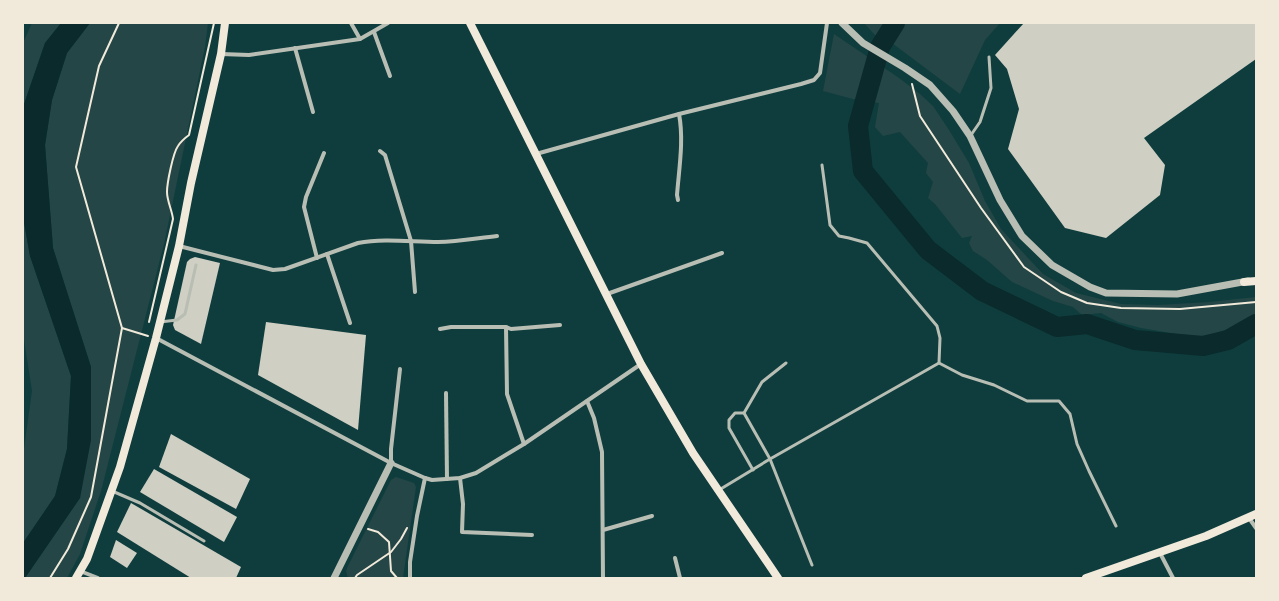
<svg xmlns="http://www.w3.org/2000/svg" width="1279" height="601" font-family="'Archivo Narrow',sans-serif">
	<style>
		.green { fill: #244646 }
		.water { fill: #0a2a2b }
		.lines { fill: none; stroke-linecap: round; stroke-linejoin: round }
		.river { stroke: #0a2a2b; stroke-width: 20 }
		.building { fill: #cfcfc3 }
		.path { stroke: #f1e9da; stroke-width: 2 }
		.service { stroke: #b8beb3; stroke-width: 3 }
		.minor { stroke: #b8beb3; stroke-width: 4 }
		.tertiary { stroke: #b8beb3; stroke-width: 7 }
		.secondary { stroke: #f1e9da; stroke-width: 8 }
	</style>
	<rect width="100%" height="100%" fill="#0f3d3e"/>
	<!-- green -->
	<g class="green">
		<path d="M32 23H61L45 43 23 107V43Z"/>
		<path d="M90 23H208L205 47 164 244 101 491 80 554 67 578H25L80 498 91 367 53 248 45 145 52 100 67 53Z"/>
		<path d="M864 23H1000L985 40 960 94 892 43 875 35Z"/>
		<path d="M834 34 899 78 920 94 933 106 949 130 969 163 985 201 1001 229 1043 274 1076 293 1121 304 1158 305 1209 302 1256 297V317L1237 326 1204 337 1183 335 1141 328 1118 322 1101 313 1082 315 1073 307 1053 301 1012 282 987 260 973 251 969 243 972 236 962 238 935 204 928 198 933 182 926 173 928 163 900 132 883 136 875 127 879 103 853 99 823 91Z"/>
		<path d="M23 217 30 256 71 376 67 449 55 496 23 543V456L32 391 23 333Z"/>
		<path d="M396 477 414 483 416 487 403 578H348L346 571 348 566 391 480Z"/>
	</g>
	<!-- water -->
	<path class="water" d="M61 23H90L67 53 52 100 45 145 53 248 91 367V440L80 498 25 578H23V543L55 496 67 449 71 376 30 256 23 217V107L45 43Z"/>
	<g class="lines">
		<!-- river -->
		<path class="river" d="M895 23 880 47 858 126 863 171 928 250 982 291 1057 327 1087 324 1135 340 1203 346 1228 340 1256 324"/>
	</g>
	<!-- building -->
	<g class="building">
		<path d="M1024 23H1256V59L1144 138 1165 165 1160 195 1106 238 1065 228 1008 149 1019 109 1007 69 995 55Z"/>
		<path d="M195 257 220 263 201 344 175 330 173 325 187 262 190 259Z"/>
		<path d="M266 322 366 335 358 430 258 375Z"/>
		<path d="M171 434 250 479 236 509 159 467Z"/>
		<path d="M154 469 237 517 224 542 140 492Z"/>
		<path d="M131 503 241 567 236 578H191L117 532Z"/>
		<path d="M116 540 137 553 127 568 110 557Z"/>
	</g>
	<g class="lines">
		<!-- path -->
		<g class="path">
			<path d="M912 84 920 116 981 208 1024 267 1061 292 1087 303 1121 308 1180 309 1256 302"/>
			<path d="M149 322 173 219C172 210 167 201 167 192 167 183 173 153 178 146 181 141 185 138 189 135L214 23"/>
			<path d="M122 328 148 336"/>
			<path d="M368 529 378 532 389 542 391 571 397 578"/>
			<path d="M50 578 68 549 91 497 122 328 76 167 99 66 119 23"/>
			<path d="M355 578 357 575 391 552 401 539 407 528"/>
		</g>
		<!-- service -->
		<g class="service">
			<path d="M971 135 980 122 991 88 989 57"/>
			<path d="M822 165 830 225 839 236 849 238 867 243 937 326 940 338 939 363"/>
			<path d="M160 322 177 320 185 314 196 265"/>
			<path d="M744 413 762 382 786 363"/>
			<path d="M753 470 729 428V420L735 413H744L770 459 939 363 962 375 994 385 1027 401H1059L1070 414 1077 444 1089 471 1116 526"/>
			<path d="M719 490 770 459 812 565"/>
			<path d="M112 491 140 503 204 541"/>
		</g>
		<!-- minor -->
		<g class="minor">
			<path d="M351 23 360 39"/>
			<path d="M374 32 390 76"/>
			<path d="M295 48 313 112"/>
			<path d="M221 54 249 55 360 39 388 23"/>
			<path d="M380 151 385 155 411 241 415 292"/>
			<path d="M536 154 679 114 801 84 814 80 820 73 827 23"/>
			<path d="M678 200 677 195C679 169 684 140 679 114"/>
			<path d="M179 246 273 270 285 269 358 243C384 238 412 242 438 242 458 242 478 238 497 236"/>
			<path d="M327 254 350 323"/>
			<path d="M317 258 304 207 306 197 324 153"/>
			<path d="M607 294 722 253"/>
			<path d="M506 327 511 329 560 325"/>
			<path d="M440 329 451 327H506L507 394 524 444"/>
			<path d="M156 338 391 463 425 478 432 480 460 478 476 473 524 444 641 364"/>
			<path d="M446 393 447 479"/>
			<path d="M587 401 594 418 602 452 603 578"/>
			<path d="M391 463V449L400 369"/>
			<path d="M460 478 463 504 462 532 532 535"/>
			<path d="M1249 518 1256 528"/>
			<path d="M603 530 652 516"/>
			<path d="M1160 553 1173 578"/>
			<path d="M675 558 680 578"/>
			<path d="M80 571 98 578"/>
			<path d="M410 578V562L417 516 425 478"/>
		</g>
		<!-- tertiary -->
		<g class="tertiary">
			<path d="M842 23 863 43 905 68 930 85 953 111 970 136 1000 200 1022 236 1052 265 1090 287 1106 293 1177 294 1248 281"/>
			<path d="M334 578 391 463"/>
		</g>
		<!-- secondary -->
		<g class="secondary">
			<path d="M470 23 641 364 693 453 778 578"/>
			<path d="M1244 282 1256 281"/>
			<path d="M76 578 87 559 120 467 156 338 179 246 191 183 221 54 225 23"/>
			<path d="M1086 578 1206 536 1256 514"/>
		</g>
	</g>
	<!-- border -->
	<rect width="1279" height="601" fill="none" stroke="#f1e9da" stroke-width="48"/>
</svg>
